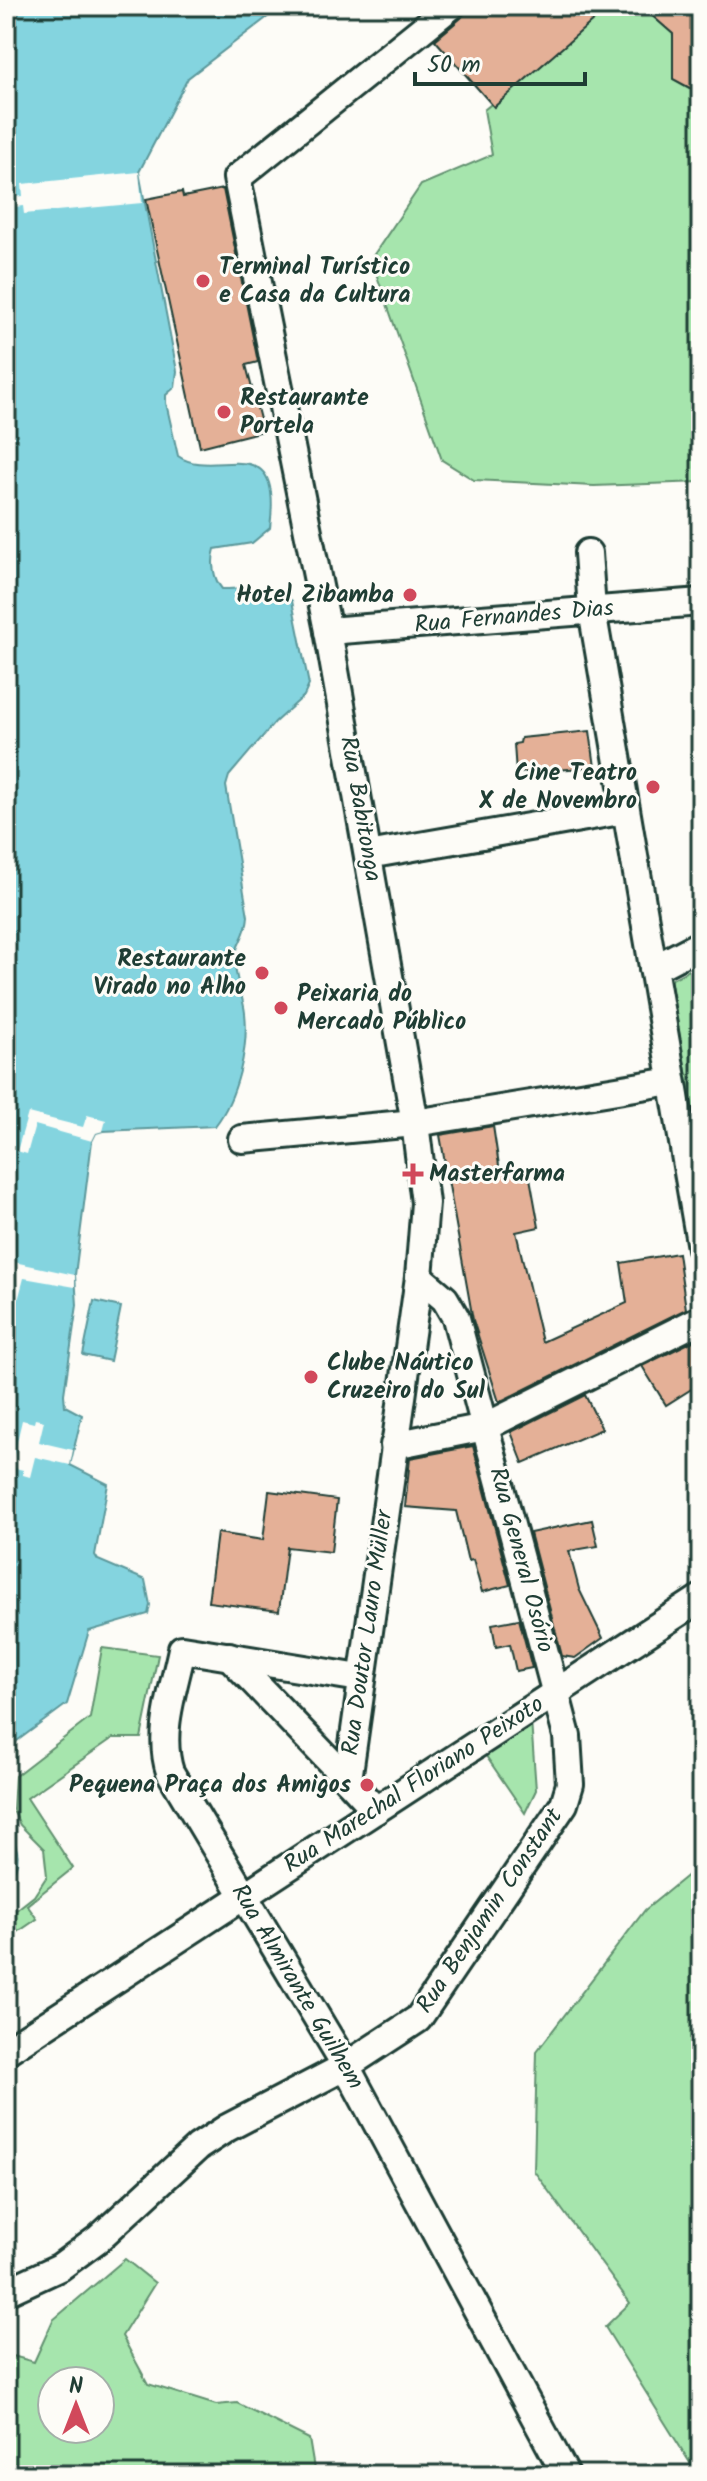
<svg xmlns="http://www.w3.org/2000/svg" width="707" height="2481" font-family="Kalam,sans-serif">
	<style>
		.green { fill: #a6e5ad; stroke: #629170; stroke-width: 2; fill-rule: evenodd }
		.water { fill: #84d4df; stroke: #5c989b; stroke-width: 2 }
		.pier { fill: #fdfcf7 }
		.building { fill: #e4b097; stroke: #1f3d34; stroke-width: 2 }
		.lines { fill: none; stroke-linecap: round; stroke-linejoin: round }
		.minor-casing { stroke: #1f3d34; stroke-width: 32 }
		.minor { stroke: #fdfcf7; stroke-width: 26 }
		.poi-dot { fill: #d1495b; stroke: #fdfcf7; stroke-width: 3 }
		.labels { text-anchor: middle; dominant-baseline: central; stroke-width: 6; stroke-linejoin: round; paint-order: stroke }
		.poi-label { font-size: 24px; font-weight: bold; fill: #1f3d34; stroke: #fdfcf7; text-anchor: start }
		.street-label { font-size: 24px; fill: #1f3d34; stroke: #fdfcf7 }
	</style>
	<rect width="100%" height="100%" fill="#fdfcf7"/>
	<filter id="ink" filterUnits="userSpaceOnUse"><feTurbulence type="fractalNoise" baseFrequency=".0125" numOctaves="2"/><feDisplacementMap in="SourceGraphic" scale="16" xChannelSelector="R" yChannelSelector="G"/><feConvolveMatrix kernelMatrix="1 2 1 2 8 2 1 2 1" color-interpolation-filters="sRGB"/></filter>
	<g filter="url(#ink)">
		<!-- green -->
		<g class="green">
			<path d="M610 6H641L673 34V79L701 95V482L594 486 474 480 442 460 371 259 421 185 492 155 484 110Z"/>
			<path d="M701 964V1158L670 980Z"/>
			<path d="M102 1648 158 1655 141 1738H113L27 1798 73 1868 27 1905 37 1919 6 1940V1918L34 1896 47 1876 44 1849 20 1825 13 1810 15 1776 90 1718Z"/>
			<path d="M531 1721 536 1790 525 1813 484 1753Z"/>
			<path d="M701 1864V2470L692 2466 605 2327 630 2303 534 2171 537 2051 645 1910Z"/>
			<path d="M125 2259 155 2283 122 2336 148 2384 216 2405 237 2403 309 2439 315 2475H6V2354L34 2362 53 2320ZM100 2381V2429H52V2381Z"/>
		</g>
		<!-- water -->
		<g class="water">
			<path d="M6 6H282L188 78 139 172 177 371 175 387 166 395V403L178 456C214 482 284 425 270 528L252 543 215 549C211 562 213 578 222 589 245 589 276 582 292 601L309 685 304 696 275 722 229 776 226 786 248 916C247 935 236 944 235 957 233 974 243 995 245 1013 249 1048 237 1098 215 1126L103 1131 96 1133 92 1141 75 1275 77 1305 64 1394 65 1406 82 1415 70 1465 108 1484 95 1555 98 1560 145 1580 150 1605 148 1614 89 1631 67 1704 6 1749Z"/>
			<path d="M94 1301 121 1307 110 1361 83 1355Z"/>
			<path d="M6 1821C15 1843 27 1862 6 1881Z"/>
		</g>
		<!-- pier -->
		<g class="pier">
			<path d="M139 172 142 203 24 214 23 206 6 208V198L23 196 22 184Z"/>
			<path d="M28 1113 83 1127 87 1115 106 1120 103 1131 96 1133 92 1141 35 1125 27 1154 17 1151Z"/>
			<path d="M14 1262 75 1275V1287L24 1278 16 1308 7 1291Z"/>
			<path d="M35 1419 44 1421 39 1442 73 1450 70 1465 35 1457 30 1477 23 1475V1470L11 1467 22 1420 34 1423Z"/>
		</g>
		<!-- building -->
		<g class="building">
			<path d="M470 6H610L494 107 435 40 461 18Z"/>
			<path d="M641 6H701V94L673 79V34Z"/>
			<path d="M223 189 258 362 246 365 263 431 200 447 146 199 182 192 183 197Z"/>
			<path d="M590 731 595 767 516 773 514 744 520 743 521 738Z"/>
			<path d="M493 1126 500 1172 528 1167 539 1227 516 1232 542 1342 627 1303 621 1263 678 1253 686 1309 499 1402 473 1320 440 1135Z"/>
			<path d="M701 1337V1383L666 1405 642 1366Z"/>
			<path d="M585 1395 602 1429 523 1463 511 1432Z"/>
			<path d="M473 1446 510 1585 482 1592 473 1560 468 1561 456 1511 405 1507 410 1458Z"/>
			<path d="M269 1491 337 1500 331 1552 287 1547 279 1611 208 1602 217 1533 263 1540Z"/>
			<path d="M592 1520 598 1546 569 1551 579 1589 603 1638 575 1658 562 1656 530 1533Z"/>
			<path d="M519 1619 532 1668 516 1671 510 1644 496 1647 492 1624Z"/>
		</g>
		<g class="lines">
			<defs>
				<g id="minor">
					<path d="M588 553 592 610 701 1248"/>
					<path d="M328 631 701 602"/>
					<path d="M368 855 626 810"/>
					<path d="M653 969 701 944"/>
					<path d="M242 1139 415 1123 672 1081"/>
					<path d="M394 1445 485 1427 701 1319"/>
					<path d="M229 1656 348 1780"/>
					<path d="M360 1678 182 1649C174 1689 157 1732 170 1772L346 2066 566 2475"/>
					<path d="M376 1810 348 1780 419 1277 425 1203 415 1123 328 631 237 178 451 6"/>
					<path d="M6 2051 701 1598"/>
					<path d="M6 2292 60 2267 98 2239 198 2147 227 2128 346 2066 418 2019 564 1804 570 1784 567 1736 456 1318 445 1299 419 1277"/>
				</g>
			</defs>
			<!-- minor casing -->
			<use href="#minor" class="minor-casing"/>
			<!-- minor -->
			<use href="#minor" class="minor"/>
		</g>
	</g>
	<!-- markers -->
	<g class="poi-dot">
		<circle cx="203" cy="281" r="8"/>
		<circle cx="224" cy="412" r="8"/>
		<circle cx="410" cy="595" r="8"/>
		<circle cx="653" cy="787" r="8"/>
		<circle cx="262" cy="973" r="8"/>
		<circle cx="281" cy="1008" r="8"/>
		<path d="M409 1162h8v8h8v8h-8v8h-8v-8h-8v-8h8z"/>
		<circle cx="311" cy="1377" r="8"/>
		<circle cx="367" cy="1785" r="8"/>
	</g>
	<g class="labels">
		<!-- poi labels -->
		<g class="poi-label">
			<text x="219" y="267">Terminal Turístico<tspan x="219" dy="28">e Casa da Cultura</tspan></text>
			<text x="240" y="398">Restaurante<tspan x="240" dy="28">Portela</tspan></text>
			<text x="394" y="595" text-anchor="end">Hotel Zibamba</text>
			<text x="637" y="773" text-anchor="end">Cine Teatro<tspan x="637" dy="28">X de Novembro</tspan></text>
			<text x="246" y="959" text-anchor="end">Restaurante<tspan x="246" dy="28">Virado no Alho</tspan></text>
			<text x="297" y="994">Peixaria do<tspan x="297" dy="28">Mercado Público</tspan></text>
			<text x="429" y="1174">Masterfarma</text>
			<text x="327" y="1363">Clube Náutico<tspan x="327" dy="28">Cruzeiro do Sul</tspan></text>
			<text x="351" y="1785" text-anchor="end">Pequena Praça dos Amigos</text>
		</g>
		<!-- street labels -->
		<g class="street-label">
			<text transform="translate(514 617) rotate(-5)">Rua Fernandes Dias</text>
			<text transform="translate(360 809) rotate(80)">Rua Babitonga</text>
			<text transform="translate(521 1560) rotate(75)">Rua General Osório</text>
			<text transform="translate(368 1633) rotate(-82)">Rua Doutor Lauro Müller</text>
			<text transform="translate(414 1785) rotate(-33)">Rua Marechal Floriano Peixoto</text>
			<text transform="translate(490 1911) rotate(-56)">Rua Benjamin Constant</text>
			<text transform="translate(297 1987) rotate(59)">Rua Almirante Guilhem</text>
		</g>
	</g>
	<!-- margin -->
	<rect width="707" height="2481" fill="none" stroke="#fdfcf7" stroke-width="32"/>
	<rect x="16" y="16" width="675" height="2449" fill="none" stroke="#1f3d34" stroke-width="3" filter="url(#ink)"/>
	<!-- north arrow -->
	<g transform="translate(76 2405)"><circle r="38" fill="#fdfcf7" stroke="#a4b0a9" stroke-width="2"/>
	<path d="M0-6L14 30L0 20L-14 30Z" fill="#d1495b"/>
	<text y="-12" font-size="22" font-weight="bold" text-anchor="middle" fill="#1f3d34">N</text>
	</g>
	<!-- scale -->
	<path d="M415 72v12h170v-12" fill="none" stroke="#1f3d34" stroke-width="4"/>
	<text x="427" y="72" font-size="24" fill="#1f3d34" stroke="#fdfcf7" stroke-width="6" paint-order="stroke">50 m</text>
</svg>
